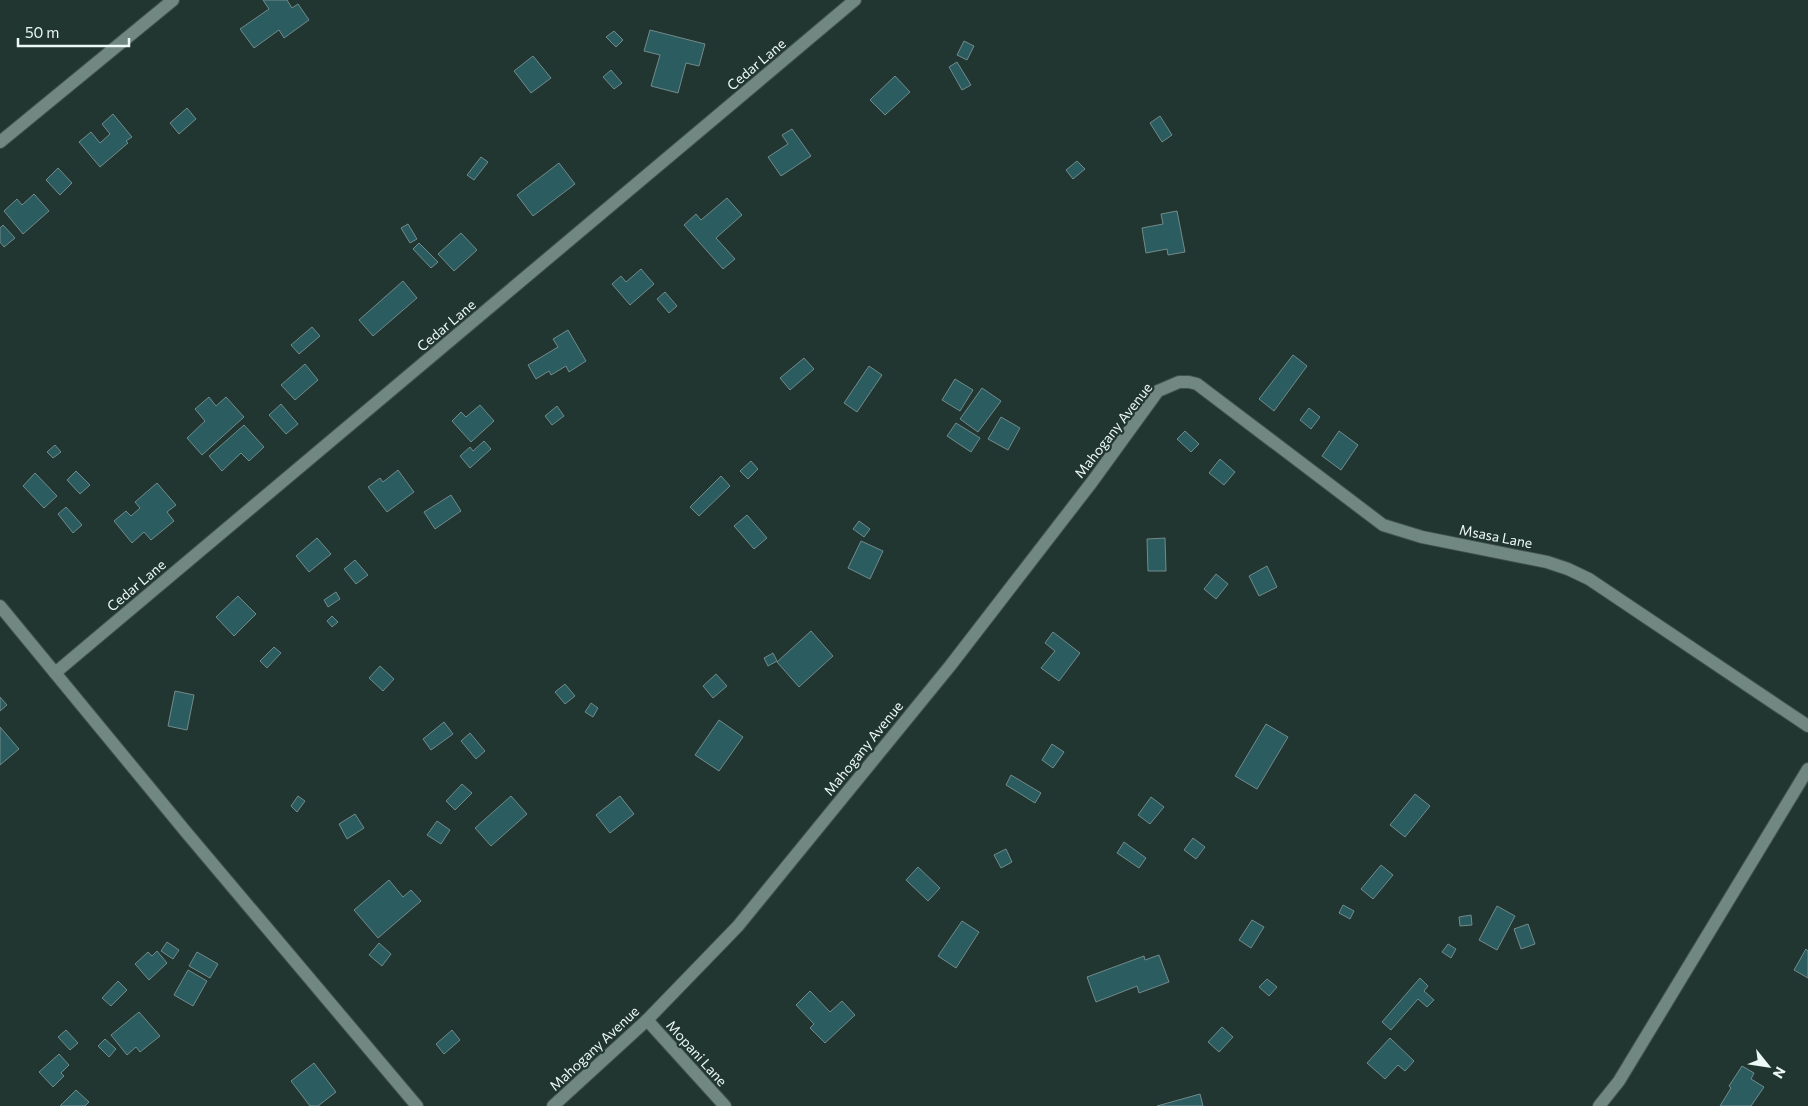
<svg xmlns="http://www.w3.org/2000/svg" width="1808" height="1106" font-family="Commissioner,sans-serif">
	<style>
		.building { fill: #2b5c5f; stroke: #728a8b }
		.lines { fill: none; stroke-linecap: round; stroke-linejoin: round }
		.minor-casing { stroke: #40524e; stroke-width: 14 }
		.minor { stroke: #718781; stroke-width: 12 }
		.labels { text-anchor: middle; dominant-baseline: central; stroke-width: 4.5; stroke-linejoin: round; paint-order: stroke }
		.street-label { font-size: 14px; fill: #ecf8f5; stroke: #223631 }
	</style>
	<rect width="100%" height="100%" fill="#223631"/>
	<!-- building -->
	<g class="building">
		<path d="M263 0H287L292 8 298 4 309 20 284 38 279 30 254 48 240 29 269 9Z"/>
		<path d="M650 30 705 44 699 66 686 63 678 93 651 86 660 55 644 51Z"/>
		<path d="M614 31 623 40 616 47 606 37Z"/>
		<path d="M964 41 974 46 967 60 957 55Z"/>
		<path d="M533 56 551 78 531 93 514 71Z"/>
		<path d="M957 62 971 85 962 90 949 67Z"/>
		<path d="M611 70 622 83 614 89 603 77Z"/>
		<path d="M895 76 910 92 885 115 870 100Z"/>
		<path d="M187 108 196 119 179 134 170 123Z"/>
		<path d="M113 114 132 137 126 141 128 143 100 167 79 142 91 132 100 143 110 134 102 124Z"/>
		<path d="M1160 116 1172 135 1162 142 1150 123Z"/>
		<path d="M792 129 811 156 781 176 768 157 788 144 782 135Z"/>
		<path d="M481 157 488 162 474 180 467 175Z"/>
		<path d="M1077 161 1085 169 1073 179 1066 170Z"/>
		<path d="M559 163 575 184 533 216 517 195Z"/>
		<path d="M58 168 72 183 60 195 46 180Z"/>
		<path d="M34 194 49 211 23 234 4 211 17 199 22 205Z"/>
		<path d="M727 198 742 215 716 238 735 259 723 269 684 225 696 214 701 220Z"/>
		<path d="M1177 211 1185 252 1168 255 1167 249 1146 253 1142 228 1163 224 1161 214Z"/>
		<path d="M408 224 417 239 410 243 401 228Z"/>
		<path d="M3 225 15 238 4 247 0 242V228Z"/>
		<path d="M461 233 477 250 454 271 438 254Z"/>
		<path d="M419 243 438 262 431 268 413 249Z"/>
		<path d="M641 269 654 284 630 305 612 284 621 276 626 282Z"/>
		<path d="M403 281 417 298 373 336 359 320Z"/>
		<path d="M665 292 677 306 669 313 657 299Z"/>
		<path d="M312 327 320 336 299 354 291 345Z"/>
		<path d="M568 330 586 361 569 372 566 366 551 375 549 371 536 379 528 365 558 347 553 339Z"/>
		<path d="M1293 355 1307 366 1274 411 1259 399Z"/>
		<path d="M804 358 814 369 790 390 780 378Z"/>
		<path d="M305 364 318 380 295 400 281 385Z"/>
		<path d="M869 366 882 375 857 412 844 403Z"/>
		<path d="M955 379 973 390 960 411 942 400Z"/>
		<path d="M982 388 1001 401 978 432 960 419Z"/>
		<path d="M209 397 216 406 226 397 244 417 202 455 187 438 205 421 195 409Z"/>
		<path d="M281 404 298 424 286 434 269 415Z"/>
		<path d="M480 405 494 421 471 442 452 421 461 412 466 417Z"/>
		<path d="M557 406 564 416 552 425 545 416Z"/>
		<path d="M1309 408 1320 417 1311 429 1300 420Z"/>
		<path d="M1001 417 1020 428 1008 450 988 439Z"/>
		<path d="M956 423 980 438 971 452 947 436Z"/>
		<path d="M244 425 264 447 249 461 241 453 222 471 209 456Z"/>
		<path d="M1185 431 1199 444 1191 452 1177 439Z"/>
		<path d="M1339 431 1358 445 1341 470 1322 456Z"/>
		<path d="M484 441 491 449 470 468 460 456 470 447 473 451Z"/>
		<path d="M55 445 61 452 53 458 47 452Z"/>
		<path d="M1220 459 1235 472 1224 485 1209 473Z"/>
		<path d="M751 461 758 469 748 479 740 471Z"/>
		<path d="M398 470 414 492 387 512 368 487 380 478 383 482Z"/>
		<path d="M76 471 90 485 80 494 67 480Z"/>
		<path d="M35 473 57 496 44 508 23 486Z"/>
		<path d="M721 476 730 486 699 516 690 507Z"/>
		<path d="M157 483 176 505 167 512 174 521 151 540 144 532 132 543 114 521 126 511 131 516 140 508 135 502Z"/>
		<path d="M451 495 461 511 435 529 424 512Z"/>
		<path d="M66 507 82 525 73 533 58 514Z"/>
		<path d="M747 515 767 538 754 549 734 526Z"/>
		<path d="M859 521 870 529 864 537 853 529Z"/>
		<path d="M317 538 331 554 309 572 296 556Z"/>
		<path d="M1165 538 1166 571H1148L1147 539Z"/>
		<path d="M861 541 883 551 870 579 848 568Z"/>
		<path d="M355 560 368 575 356 584 344 569Z"/>
		<path d="M1267 566 1277 587 1259 596 1249 576Z"/>
		<path d="M1216 574 1228 584 1216 599 1204 589Z"/>
		<path d="M336 592 340 599 328 607 324 600Z"/>
		<path d="M238 596 256 614 234 636 216 617Z"/>
		<path d="M332 616 338 622 332 627 327 621Z"/>
		<path d="M811 631 833 656 799 687 777 662Z"/>
		<path d="M1053 632 1080 653 1059 681 1041 668 1055 651 1045 643Z"/>
		<path d="M274 647 281 653 267 668 260 661Z"/>
		<path d="M773 653 777 661 768 666 764 658Z"/>
		<path d="M380 666 394 679 383 691 369 678Z"/>
		<path d="M716 674 727 686 713 698 703 686Z"/>
		<path d="M565 684 575 696 565 704 555 692Z"/>
		<path d="M175 691 194 695 187 730 168 726Z"/>
		<path d="M0 697 7 705 0 711Z"/>
		<path d="M591 703 598 708 593 717 585 712Z"/>
		<path d="M719 720 743 737 719 771 695 755Z"/>
		<path d="M444 722 453 734 431 750 423 739Z"/>
		<path d="M1266 724 1288 737 1257 789 1235 776Z"/>
		<path d="M0 727 19 749 0 765Z"/>
		<path d="M470 733 485 751 476 759 461 741Z"/>
		<path d="M1052 744 1064 752 1053 768 1042 760Z"/>
		<path d="M1011 775 1041 793 1035 803 1006 785Z"/>
		<path d="M462 784 472 793 455 810 446 801Z"/>
		<path d="M1415 794 1430 806 1405 837 1390 825Z"/>
		<path d="M298 796 305 801 297 812 291 806Z"/>
		<path d="M511 796 527 814 491 846 475 828Z"/>
		<path d="M620 796 634 814 610 833 596 815Z"/>
		<path d="M1151 797 1164 807 1150 824 1138 815Z"/>
		<path d="M355 814 364 828 347 839 339 824Z"/>
		<path d="M437 821 450 830 441 844 427 835Z"/>
		<path d="M1193 838 1205 847 1196 859 1184 850Z"/>
		<path d="M1124 842 1146 858 1139 868 1117 853Z"/>
		<path d="M1006 849 1012 862 1001 868 994 855Z"/>
		<path d="M1381 865 1393 875 1373 899 1361 889Z"/>
		<path d="M918 867 940 888 928 901 906 880Z"/>
		<path d="M389 880 403 897 411 890 421 901 378 938 354 910Z"/>
		<path d="M1343 905 1354 911 1350 919 1339 913Z"/>
		<path d="M1497 906 1515 916 1497 950 1479 940Z"/>
		<path d="M1471 915 1472 925 1460 926 1459 917Z"/>
		<path d="M1252 920 1264 927 1251 948 1239 940Z"/>
		<path d="M962 921 979 932 956 968 938 956Z"/>
		<path d="M1528 924 1535 944 1521 949 1514 929Z"/>
		<path d="M167 942 179 950 173 959 161 951Z"/>
		<path d="M379 943 391 954 382 966 369 955Z"/>
		<path d="M1448 944 1456 949 1451 958 1442 952Z"/>
		<path d="M1806 949 1808 951V978L1794 970Z"/>
		<path d="M157 951 167 963 149 980 135 964 148 952 152 956Z"/>
		<path d="M197 952 218 964 210 978 189 966Z"/>
		<path d="M1159 955 1169 982 1139 993 1137 986 1096 1002 1087 977 1144 956 1145 960Z"/>
		<path d="M188 970 207 981 193 1006 174 995Z"/>
		<path d="M1420 978 1428 986 1424 991 1434 1000 1427 1007 1418 999 1391 1030 1382 1022Z"/>
		<path d="M1267 979 1277 987 1269 996 1259 987Z"/>
		<path d="M118 981 127 990 111 1006 102 998Z"/>
		<path d="M810 991 830 1012 842 1001 855 1015 825 1043 810 1028 814 1024 796 1005Z"/>
		<path d="M139 1012 160 1036 140 1052 136 1047 127 1055 111 1035Z"/>
		<path d="M1222 1027 1233 1037 1219 1052 1208 1042Z"/>
		<path d="M66 1030 78 1043 70 1050 58 1037Z"/>
		<path d="M452 1030 460 1040 444 1054 436 1044Z"/>
		<path d="M1390 1038 1414 1061 1405 1071 1398 1065 1385 1079 1367 1063Z"/>
		<path d="M105 1039 116 1049 109 1057 98 1046Z"/>
		<path d="M59 1054 69 1065 61 1073 64 1076 53 1087 39 1072Z"/>
		<path d="M314 1063 336 1092 318 1106H310L291 1081Z"/>
		<path d="M1742 1066 1754 1073 1751 1079 1764 1087 1751 1106H1720L1731 1088 1729 1086Z"/>
		<path d="M76 1090 89 1102 85 1106H60Z"/>
		<path d="M1200 1094 1203 1106H1157Z"/>
	</g>
	<g class="lines">
		<defs>
			<g id="minor">
				<path d="M0 142 173 0"/>
				<path d="M0 606 186 832 417 1106"/>
				<path d="M55 673 855 0"/>
				<path d="M647 1020 725 1106"/>
				<path d="M553 1106 647 1020 738 926 950 666 1092 482 1158 391 1179 382H1189L1197 384 1383 525 1422 537 1547 562 1568 569 1589 579 1808 726"/>
				<path d="M1599 1106 1619 1081 1808 769"/>
			</g>
		</defs>
		<!-- minor casing -->
		<use href="#minor" class="minor-casing"/>
		<!-- minor -->
		<use href="#minor" class="minor"/>
	</g>
	<g class="labels">
		<!-- street labels -->
		<g class="street-label">
			<text transform="translate(756 64) rotate(-40)">Cedar Lane</text>
			<text transform="translate(446 325) rotate(-40)">Cedar Lane</text>
			<text transform="translate(1113 430) rotate(-52)">Mahogany Avenue</text>
			<text transform="translate(1496 536) rotate(11)">Msasa Lane</text>
			<text transform="translate(136 585) rotate(-40)">Cedar Lane</text>
			<text transform="translate(863 748) rotate(-51)">Mahogany Avenue</text>
			<text transform="translate(594 1048) rotate(-43)">Mahogany Avenue</text>
			<text transform="translate(697 1053) rotate(48)">Mopani Lane</text>
		</g>
	</g>
	<!-- north arrow -->
	<g transform="translate(1768 1066) rotate(120)" stroke="#223631" stroke-width="4" paint-order="stroke">
	<path d="M0-4L9 19L0 12L-9 19Z" fill="#ecf8f5"/>
	<text y="-8" font-size="14" font-weight="bold" text-anchor="middle" fill="#ecf8f5">N</text>
	</g>
	<!-- scale -->
	<path d="M18 38v8h111v-8" fill="none" stroke="#ecf8f5" stroke-width="2.5"/>
	<text x="25" y="38" font-size="15" fill="#ecf8f5" stroke="#223631" stroke-width="4" paint-order="stroke">50 m</text>
</svg>
